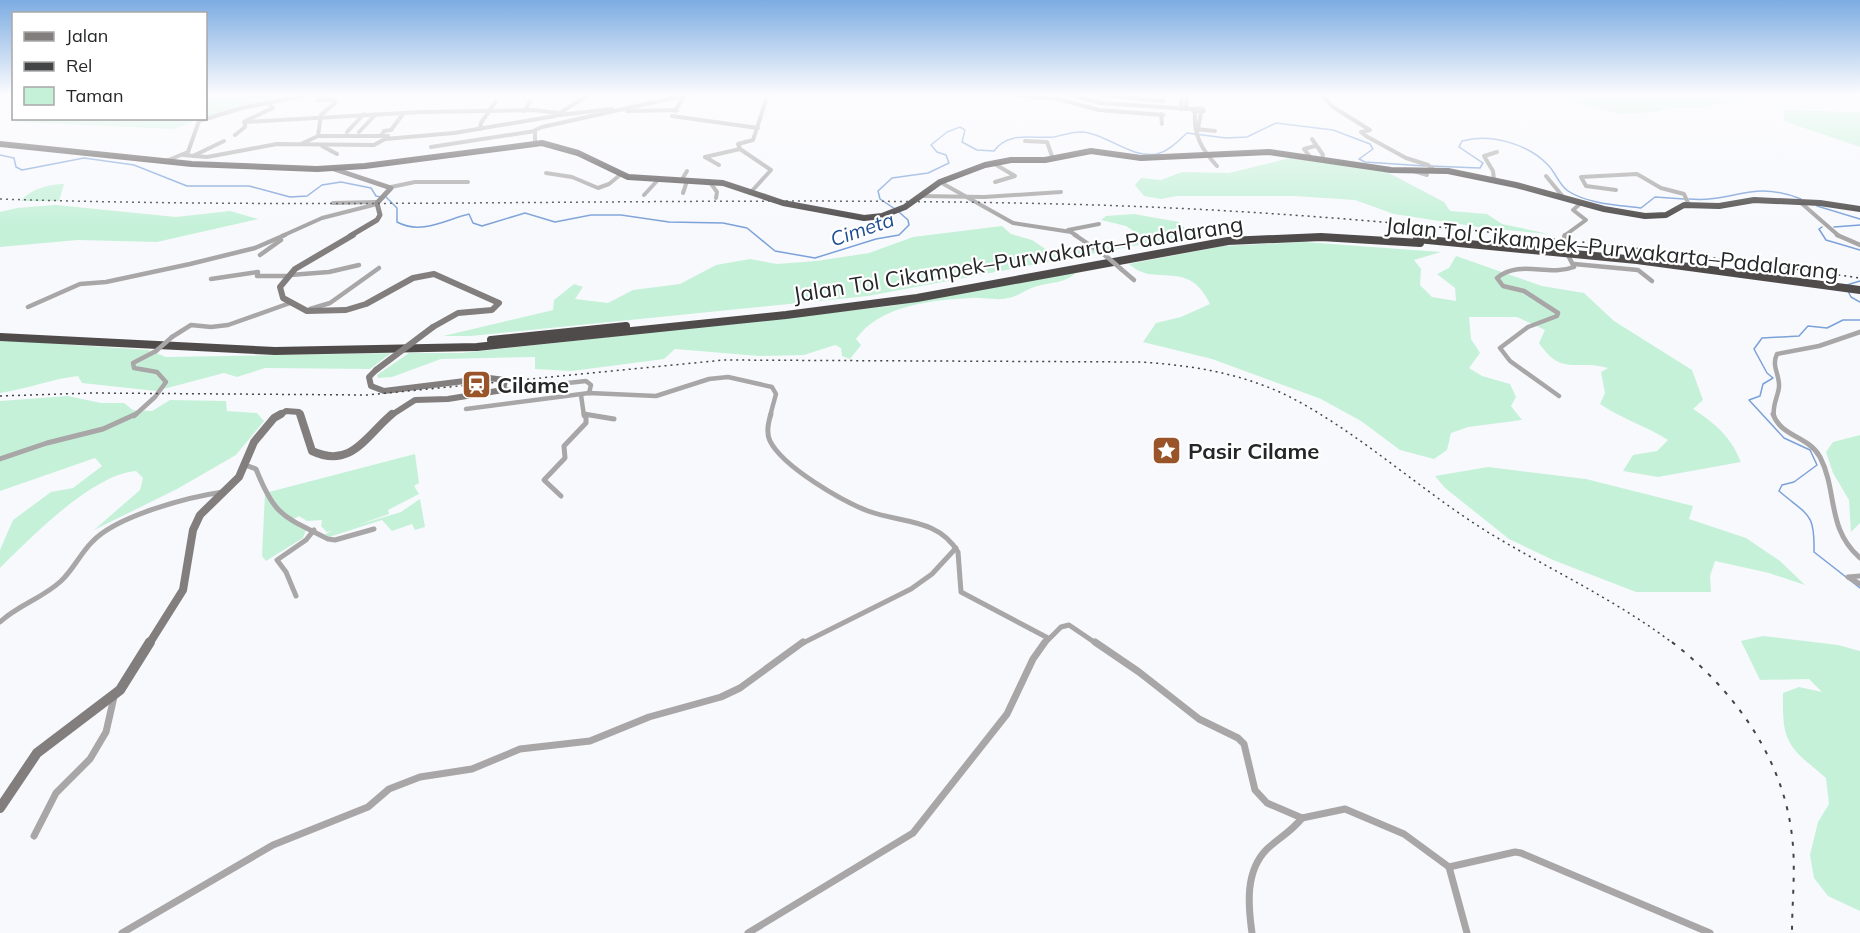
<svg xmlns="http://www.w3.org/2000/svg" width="1860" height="933" font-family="Mulish,sans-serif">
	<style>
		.green { fill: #c6f1d9 }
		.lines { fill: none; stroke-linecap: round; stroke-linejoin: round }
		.stream { stroke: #7ba1d8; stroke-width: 1.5 }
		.street-far3 { stroke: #a8a6a6; stroke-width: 4 }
		.street-far2 { stroke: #a8a6a6; stroke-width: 4.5 }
		.street-far1 { stroke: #a8a6a6; stroke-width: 5 }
		.street { stroke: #a8a6a6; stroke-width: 7 }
		.secondary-far3 { stroke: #827e7e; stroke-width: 5 }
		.secondary-far2 { stroke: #827e7e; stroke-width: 6 }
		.secondary-far1 { stroke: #827e7e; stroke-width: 8 }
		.secondary { stroke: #827e7e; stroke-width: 10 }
		.highway-far1 { stroke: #4f4b4b; stroke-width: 6 }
		.highway { stroke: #4f4b4b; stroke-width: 8 }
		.rail-far1 { stroke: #434446; stroke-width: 1.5; stroke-dasharray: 2 4; stroke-linecap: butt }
		.rail { stroke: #434446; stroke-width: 2; stroke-dasharray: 4 8; stroke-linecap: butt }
		.street-bridge { stroke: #a8a6a6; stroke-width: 4.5 }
		.secondary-bridge { stroke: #827e7e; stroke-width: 6 }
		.highway-bridge { stroke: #4f4b4b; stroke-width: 8 }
		.labels { text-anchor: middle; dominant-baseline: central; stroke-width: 4.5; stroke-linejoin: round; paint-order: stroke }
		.far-water-label { font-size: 20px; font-style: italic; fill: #1e4f91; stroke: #fff }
		.street-label { font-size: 22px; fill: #252627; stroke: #fff }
		.poi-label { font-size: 22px; font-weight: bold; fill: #252627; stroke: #fff; text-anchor: start }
	</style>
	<rect width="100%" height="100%" fill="#f8f9fd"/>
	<!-- green -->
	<g class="green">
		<path d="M206 94H290L206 117Z"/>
		<path d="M1543 94H1766L1769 97H1751L1704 108H1669L1655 112 1620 114Z"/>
		<path d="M1784 110 1860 112V147L1784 121Z"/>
		<path d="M18 119V118L199 119 174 129 19 122 15 120Z"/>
		<path d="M1290 158 1387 172 1444 202 1450 211 1487 214 1502 224 1549 234 1485 228 1394 214 1355 200 1294 196H1177L1161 199 1144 196 1135 185 1141 178 1161 180 1182 172 1229 173Z"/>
		<path d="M64 184 59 201H21C30 189 50 184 64 184Z"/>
		<path d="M56 205 176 217 230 211 258 219 157 242 78 240 0 247V212L17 208Z"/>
		<path d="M1134 214 1179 222 1191 235 868 296 471 336H443L553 310 554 300 574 284 583 287 575 299 608 303 633 290 680 284 716 265 750 259 777 264 816 261 869 253 913 237 1002 226 1011 234 1032 240 1047 250 1075 251 1141 242 1140 235 1126 226 1101 220 1106 216Z"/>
		<path d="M1304 242 1441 252 1414 260 1421 269 1420 285 1432 297 1456 301 1455 288 1437 274 1449 268 1456 256 1542 286 1584 293 1614 321 1692 370 1703 400 1693 409C1716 424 1731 437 1741 462L1658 477 1623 471 1633 455 1657 451 1668 440C1646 426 1622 419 1600 404L1605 393 1601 372 1608 368C1576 359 1562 377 1539 343L1545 330 1517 317H1469L1471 339 1480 353 1469 368 1482 376 1510 384 1516 397 1511 406 1522 420 1468 427 1451 433 1447 450 1434 459 1400 450 1361 421 1321 399 1212 359 1143 342 1156 323 1181 317 1210 304C1188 257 1156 289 1129 264L1223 246Z"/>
		<path d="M1076 272C1068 283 1050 282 1038 286 1027 288 1020 296 1008 298 996 301 983 297 971 298 933 300 880 305 856 339L861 345 850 359 842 356 841 348 835 345 804 355 759 356 675 349 664 359 572 371 535 369V357L441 359 392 377 378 378 377 375 409 353H462L891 306Z"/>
		<path d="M0 340 148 350 166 357 391 353 370 369 265 368 237 377 224 373 156 391 82 383 78 376C51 379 27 389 0 393Z"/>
		<path d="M68 396 101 403H124L133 410 152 411 170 400 226 401 227 411 257 413 264 421 236 455 177 489 94 530 140 490 143 478 136 471C93 474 30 538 0 568V550L13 520 51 492 73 488 102 466 95 458 0 491V401Z"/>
		<path d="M1860 435V523L1851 532 1849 500 1833 473 1826 452 1833 442Z"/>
		<path d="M415 454 419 483 414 486 419 494 388 510 389 514 358 525 401 512 420 499 425 527 415 530 412 524 392 531 382 520 329 537 325 534 332 531 327 532 321 526 322 520 307 521 299 516 292 520 306 530 303 538 266 561 262 556 265 493Z"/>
		<path d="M1488 467 1586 479 1693 506 1689 519 1746 538 1780 561 1805 585 1769 573 1715 561 1710 576 1711 592H1636L1553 560 1509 539 1445 488 1435 476Z"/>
		<path d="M1763 636 1838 645 1860 651V911L1828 896 1814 878 1810 855 1818 822 1829 804 1826 778C1788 746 1782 744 1783 693L1799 687 1822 692 1809 679 1760 680 1741 641Z"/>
	</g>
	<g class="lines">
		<!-- stream -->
		<g class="stream">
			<path d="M0 155 14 158 16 167 22 170 84 158 134 165 187 186H249L290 197 307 196 322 185 341 182 371 188 376 196 381 197"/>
			<path d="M1430 166 1480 168 1483 163 1459 147 1462 141C1491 133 1528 144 1548 165 1556 173 1559 185 1568 191 1588 204 1618 205 1641 208L1655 197 1684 199"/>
			<path d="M386 197 397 208V222C421 235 445 220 469 214L473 223 482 226 525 213 555 222 591 215H621L669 222 723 223 747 228 775 251 815 258 876 239 899 235 909 225 908 220 899 212"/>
			<path d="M1689 199C1735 203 1750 179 1801 199"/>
			<path d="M1817 206 1860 219"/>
			<path d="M895 209 880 199 878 191 892 178 928 173 949 163 946 155 937 152 931 145 947 132 960 127 965 130 962 142 977 150 994 151C1008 131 1032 139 1054 137 1062 135 1073 132 1081 132 1106 133 1131 159 1157 154 1169 151 1178 141 1187 133L1226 138 1247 137 1276 123 1333 130 1370 144 1373 149 1359 159 1365 162 1425 166"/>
			<path d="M1822 227 1819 229 1826 240 1860 250"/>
			<path d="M1834 227 1860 225"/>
			<path d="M1847 285 1860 281"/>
			<path d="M1848 291 1851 297 1860 302"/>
			<path d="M1860 320H1843L1827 328 1808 326 1799 336 1762 338 1754 349 1767 373 1773 378 1763 384 1760 396 1749 400 1784 438 1810 450 1817 465 1794 482 1782 485 1779 491C1808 516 1815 512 1814 552L1860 588"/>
		</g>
		<!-- street-far3 -->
		<g class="street-far3">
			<path d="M997 94 1058 99 1099 110 1163 115"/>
			<path d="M1069 94 1100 103 1193 109"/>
			<path d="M1095 94 1164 101"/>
			<path d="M1158 94 1164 95"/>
			<path d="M1321 94 1333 107 1370 130 1361 132 1366 136 1406 158 1428 165 1435 171"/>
			<path d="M1196 108 1203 109 1204 111H1193Z"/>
			<path d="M1181 109 1182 94"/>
			<path d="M1186 109 1187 94"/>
			<path d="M524 111 530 102"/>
			<path d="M627 111 677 110"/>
			<path d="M675 111 683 98"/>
			<path d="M1195 112C1193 135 1202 150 1217 166"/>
			<path d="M1161 114 1162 124"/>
			<path d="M559 115 612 109"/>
			<path d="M672 116 758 128"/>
			<path d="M244 122 421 112 533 110 560 113"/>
			<path d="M480 129 481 123 496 101"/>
			<path d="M1196 129 1215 131"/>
			<path d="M347 132 364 114"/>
			<path d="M359 132 376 114"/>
			<path d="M1197 133 1201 113"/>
			<path d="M235 135 245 127V121L273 108 269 103"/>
			<path d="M318 136H388"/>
			<path d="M381 136 384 131 391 130 403 114"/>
			<path d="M1312 139 1323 155 1322 160"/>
			<path d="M1025 141 1047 142 1053 159"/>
			<path d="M303 143 318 136 321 115 335 103 334 100H317L324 94"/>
			<path d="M535 143V130L542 127 691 94"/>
			<path d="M322 146 337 154"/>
			<path d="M431 147 535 131"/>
			<path d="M183 155 207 157 277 144 374 145 385 139 454 133 555 116 590 94"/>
			<path d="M193 156 224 141"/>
			<path d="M705 157 740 149"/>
			<path d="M705 157 719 165"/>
			<path d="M1311 158 1304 149 1315 146"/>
			<path d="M166 161 188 152 199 121 242 108 313 94"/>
			<path d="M993 163 1015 176 995 182"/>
			<path d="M1414 171 1427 175"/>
			<path d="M546 173 572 177 598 188 609 184 620 175"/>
			<path d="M1546 176 1564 198"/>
			<path d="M1494 180 1493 171 1484 156 1497 152"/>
			<path d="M681 181 687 171"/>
			<path d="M709 181 717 192 716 198"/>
			<path d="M940 182 1013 223 1071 232 1077 236"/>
			<path d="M391 187 415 182H468"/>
			<path d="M1616 190 1586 186 1581 177 1637 174 1661 188 1684 194 1689 205"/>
			<path d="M683 193 687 181"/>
			<path d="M750 193 771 170 740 149 738 144 753 140 768 94"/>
			<path d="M644 195 657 181"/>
			<path d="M920 196 984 197 1061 192"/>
			<path d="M1800 202 1839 236"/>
			<path d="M333 203 376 202"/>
			<path d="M1068 230 1099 224"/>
			<path d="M282 236 322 218 377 204"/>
			<path d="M1564 236 1586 220 1573 210 1581 203"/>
		</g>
		<!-- street-far2 -->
		<g class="street-far2">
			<path d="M1075 235 1106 256"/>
			<path d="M1837 235 1860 245"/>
			<path d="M260 255 281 240"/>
			<path d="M1574 264 1638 270 1652 281"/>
			<path d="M1121 269 1134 280"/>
			<path d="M290 275 329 272 359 265"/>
			<path d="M211 279 258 272 257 276H288"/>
			<path d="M28 307 80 284 106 282 190 264 255 248 285 235"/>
			<path d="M310 309 330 303 379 268"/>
			<path d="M172 337 191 325 211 327 228 325 290 303"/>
			<path d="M503 390 586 381 591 385 589 393"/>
			<path d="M581 395 584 416"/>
			<path d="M1559 396 1510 361 1500 348 1528 327 1557 316 1558 313 1524 291 1503 286 1497 278C1520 259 1548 277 1574 267L1564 247 1565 235"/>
			<path d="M466 409 589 393 656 396 709 379 728 377 772 387 776 394 770 416"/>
			<path d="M134 416 155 397 166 382 157 372 134 368 133 363 156 351"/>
			<path d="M1774 416C1772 405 1778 397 1779 387 1780 375 1771 366 1777 354L1819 346 1860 332"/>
		</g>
		<!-- street-far1 -->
		<g class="street-far1">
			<path d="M584 414 614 419"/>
			<path d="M771 414C768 423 766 433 770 441 783 467 842 501 868 511 900 523 938 518 958 552L961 592 1048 638"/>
			<path d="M1773 414C1781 437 1809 436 1820 457 1838 492 1826 528 1860 558"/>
			<path d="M0 459 47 443 103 429 136 414"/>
			<path d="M245 465 256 469C275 517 283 516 328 539L335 540 374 529"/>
			<path d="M561 496 544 480 565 458 564 446 586 423V416"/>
			<path d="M1860 576 1848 577 1860 584"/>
			<path d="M296 596 286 572 277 560 306 540 314 530"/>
			<path d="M0 622C18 605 43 598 61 581 73 570 80 554 92 542 116 516 188 497 223 492"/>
			<path d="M801 644 911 589 932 574 956 548"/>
			<path d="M1044 644 1061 627 1069 625 1097 644"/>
		</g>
		<!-- street -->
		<g class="street">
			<path d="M1095 642 1139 672 1199 719 1238 738 1244 744 1255 790 1267 803 1302 818 1345 809 1404 834 1449 867 1515 852 1521 853 1710 933"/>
			<path d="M34 836 56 793 90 759 106 732 114 697"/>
			<path d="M1449 867 1467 933"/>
			<path d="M122 933 273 845 368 807 389 789 420 777 472 769 520 749 590 741 649 717 721 697 740 688 803 642"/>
			<path d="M748 933 913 833 1007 714 1033 659 1045 642"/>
			<path d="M1252 933C1248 905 1245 871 1267 849 1279 838 1292 831 1302 818"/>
		</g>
		<!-- secondary-far3 -->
		<path class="secondary-far3" d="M334 169 391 188 377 203 380 215 377 220 350 236"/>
		<!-- secondary-far2 -->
		<g class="secondary-far2">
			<path d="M353 235 295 269 280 287 283 298 307 311 346 310 366 304 413 278 434 274 499 303 492 310 458 313 433 327"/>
			<path d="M376 370 369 377 371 386 384 391 489 378 505 380 503 390 448 399 415 400 390 416"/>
			<path d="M278 416 286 411 299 412 301 416"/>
		</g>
		<!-- secondary-far1 -->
		<g class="secondary-far1">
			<path d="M300 414 312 451C351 469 365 437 392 414"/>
			<path d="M149 644 183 590 193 530 200 515 239 477 254 442 274 418 281 414"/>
		</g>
		<!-- secondary -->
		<path class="secondary" d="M0 808 37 753 120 690 150 642"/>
		<!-- highway-far1 -->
		<path class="highway-far1" d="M0 144 192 164 317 169 365 166 542 143 578 153 628 177 723 183 783 203 864 218 882 216 905 207 940 182 985 165 1011 160H1045L1091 151 1141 158 1269 152 1391 170 1448 171 1516 185 1604 209 1645 216 1666 215 1684 205 1719 206 1754 200 1820 203 1860 209"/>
		<!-- highway -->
		<g class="highway">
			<path d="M0 337 275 351 477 347 786 315 917 298 1228 241 1321 237 1420 243"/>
			<path d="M491 340 626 326"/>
		</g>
		<!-- rail-far1 -->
		<g class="rail-far1">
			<path d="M0 199C365 211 731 194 1096 205 1352 213 1607 242 1860 278"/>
			<path d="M0 396 92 393 367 395 724 360 1140 362C1190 365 1240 373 1286 395 1356 430 1419 489 1486 531 1548 569 1615 599 1674 644"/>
		</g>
		<!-- rail -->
		<path class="rail" d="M1672 642C1733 689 1783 757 1792 836 1796 868 1792 901 1792 933"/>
		<!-- street-bridge -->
		<g class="street-bridge">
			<path d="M1106 256 1121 269"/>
			<path d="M156 351 172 337"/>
		</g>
		<!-- secondary-bridge -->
		<path class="secondary-bridge" d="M376 370 433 327"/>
		<!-- highway-bridge -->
		<path class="highway-bridge" d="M1417 239 1637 260 1860 290"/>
	</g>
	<!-- sky -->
	<linearGradient id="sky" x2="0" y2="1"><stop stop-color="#7cace2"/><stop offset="0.42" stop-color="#fcfcfe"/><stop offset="1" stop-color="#fcfcfe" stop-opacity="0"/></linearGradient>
	<rect width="1860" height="225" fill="url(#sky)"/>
	<!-- icons -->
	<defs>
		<symbol id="station-square" viewBox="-11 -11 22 22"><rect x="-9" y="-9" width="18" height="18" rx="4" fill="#995429" stroke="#fff"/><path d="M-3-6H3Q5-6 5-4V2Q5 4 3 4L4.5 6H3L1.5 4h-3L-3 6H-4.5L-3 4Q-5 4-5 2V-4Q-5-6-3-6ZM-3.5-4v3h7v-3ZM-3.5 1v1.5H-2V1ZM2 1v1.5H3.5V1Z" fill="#fff"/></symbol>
		<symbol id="sight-square" viewBox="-11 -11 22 22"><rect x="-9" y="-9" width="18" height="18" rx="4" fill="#995429" stroke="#fff"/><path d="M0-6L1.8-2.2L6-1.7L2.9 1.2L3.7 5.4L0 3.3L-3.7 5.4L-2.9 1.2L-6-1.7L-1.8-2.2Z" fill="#fff"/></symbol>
	</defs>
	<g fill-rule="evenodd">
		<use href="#station-square" x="460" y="368" width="33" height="33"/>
		<use href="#sight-square" x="1150" y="434" width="33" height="33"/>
	</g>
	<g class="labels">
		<!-- far-water labels -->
		<g class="far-water-label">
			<text transform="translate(862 229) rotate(-19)">Cimeta</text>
		</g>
		<!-- street labels -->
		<g class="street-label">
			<text transform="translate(1612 248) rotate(6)">Jalan Tol Cikampek–Purwakarta–Padalarang</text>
			<text transform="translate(1018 259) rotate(-9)">Jalan Tol Cikampek–Purwakarta–Padalarang</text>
		</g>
		<!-- poi labels -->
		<g class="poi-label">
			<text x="497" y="385">Cilame</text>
			<text x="1188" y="451">Pasir Cilame</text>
		</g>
	</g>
	<!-- legend -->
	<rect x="12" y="12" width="195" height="108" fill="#ffffff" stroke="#a8a8a9" stroke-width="1.5"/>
	<rect x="24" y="32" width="30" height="9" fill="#827e7e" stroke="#a8a8a9" stroke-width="1.5"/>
	<text x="66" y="42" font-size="18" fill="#252627">Jalan</text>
	<rect x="24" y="62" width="30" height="9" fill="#434446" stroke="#a8a8a9" stroke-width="1.5"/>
	<text x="66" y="72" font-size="18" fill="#252627">Rel</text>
	<rect x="24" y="87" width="30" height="18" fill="#c6f1d9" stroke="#a8a8a9" stroke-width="1.5"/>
	<text x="66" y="102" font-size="18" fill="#252627">Taman</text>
</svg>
